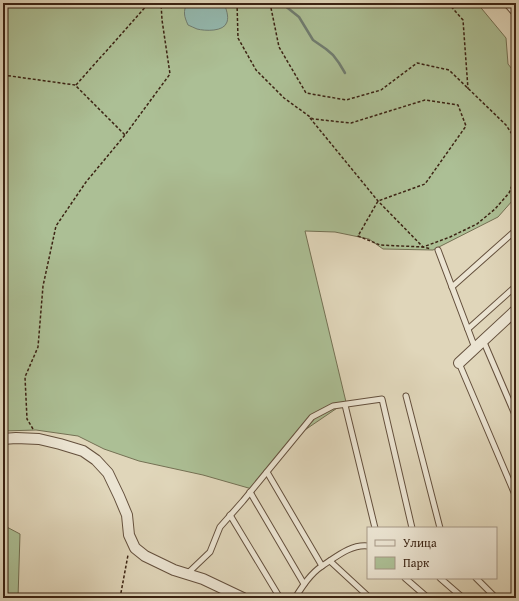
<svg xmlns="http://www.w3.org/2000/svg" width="519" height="601" font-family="'Gentium Book Plus',serif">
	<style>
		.green { fill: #acbf95; stroke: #747154 }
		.water { fill: #94b9af; stroke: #707d71 }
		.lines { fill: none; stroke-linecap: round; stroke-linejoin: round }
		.stream { stroke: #707d71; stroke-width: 2.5 }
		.service-casing { stroke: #64503d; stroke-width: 7 }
		.minor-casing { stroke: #64503d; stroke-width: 12 }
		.path { stroke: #3b2313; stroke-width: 1.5; stroke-dasharray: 3 2; stroke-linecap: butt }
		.service { stroke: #ebe4d2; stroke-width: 5 }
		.minor { stroke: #ebe4d2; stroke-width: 10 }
	</style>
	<rect width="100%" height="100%" fill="#e0d6ba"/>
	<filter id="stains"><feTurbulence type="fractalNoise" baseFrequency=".005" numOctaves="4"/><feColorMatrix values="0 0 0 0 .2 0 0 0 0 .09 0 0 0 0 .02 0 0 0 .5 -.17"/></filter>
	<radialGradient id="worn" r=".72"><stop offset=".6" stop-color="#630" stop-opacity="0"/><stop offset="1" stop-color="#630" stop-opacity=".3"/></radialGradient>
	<!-- green -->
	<g class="green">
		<path d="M3 3H477L506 38 508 64 516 74V198L513 200 498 217 433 250 383 249 369 239 335 232 305 231 346 402 299 434 252 489 203 475 139 461 104 449 78 436 36 430 3 431Z"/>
		<path d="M3 525 20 534 18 598H3Z"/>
	</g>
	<!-- water -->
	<path class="water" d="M187 3H224C226 9 229 16 227 22 224 32 205 31 197 29 194 28 191 26 188 25 184 16 183 12 187 3Z"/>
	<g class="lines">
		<!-- stream -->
		<path class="stream" d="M280 3 284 5 299 17 313 40 326 49 333 55 339 63 345 73"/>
		<defs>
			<g id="service">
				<path d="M438 250 475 348"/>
				<path d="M452 287 516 230"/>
				<path d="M468 329 516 286"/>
				<path d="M483 340 516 417"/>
				<path d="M459 363 516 497"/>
				<path d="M406 396 440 528"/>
				<path d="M345 405 375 528"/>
				<path d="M267 472 322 566C310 574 302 587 295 598"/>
				<path d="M250 492 304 584"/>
				<path d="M230 515 280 598"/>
				<path d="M330 561 370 598"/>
				<path d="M322 566C336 557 351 544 368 546"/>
				<path d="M187 574 210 552 220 527 243 501 312 417 333 406 382 399 412 528"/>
				<path d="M405 578 428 598"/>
				<path d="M440 578 463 598"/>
				<path d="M476 578 496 598"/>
			</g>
			<g id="minor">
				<path d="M509 3 516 11"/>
				<path d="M459 363 516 310"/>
				<path d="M3 439 16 438 39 439 60 444 83 451 96 460 108 473 119 496 127 515 129 535 135 548 145 556 174 570 203 579 243 598"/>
			</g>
		</defs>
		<!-- service casing -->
		<use href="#service" class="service-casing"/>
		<!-- minor casing -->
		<use href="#minor" class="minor-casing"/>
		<!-- path -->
		<g class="path">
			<path d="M237 3 238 38 256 70 284 98 313 119 351 123 425 100 458 105 466 126 425 184 378 201 358 236 380 245 423 247 450 237 477 224 495 209 509 193 516 176"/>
			<path d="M270 3 279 47 306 93 346 100 381 90 417 63 449 70 506 125 516 140"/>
			<path d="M448 3 463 20 468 89"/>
			<path d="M3 75 75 85 125 135"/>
			<path d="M76 85 149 3"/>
			<path d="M310 118 378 201 423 247 431 249"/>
			<path d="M33 429 27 419 25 377 38 347 43 286 56 226 86 182 125 135 170 74 162 20 161 3"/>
			<path d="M120 598 128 555"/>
		</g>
		<!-- service -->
		<use href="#service" class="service"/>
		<!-- minor -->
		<use href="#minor" class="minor"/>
	</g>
	<!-- margin -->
	<rect width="519" height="601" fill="none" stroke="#e0d6ba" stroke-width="16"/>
	<rect x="4" y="4" width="511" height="593" fill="none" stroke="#3b2313" stroke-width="2"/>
	<rect x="8" y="8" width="503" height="585" fill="none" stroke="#3b2313"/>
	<!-- legend -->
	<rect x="367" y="527" width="130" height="52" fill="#ebe4d2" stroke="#a59786"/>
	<rect x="375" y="540" width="20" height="6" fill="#ebe4d2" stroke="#a59786"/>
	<text x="403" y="547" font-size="12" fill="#3b2313">Улица</text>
	<rect x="375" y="557" width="20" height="12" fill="#acbf95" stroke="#a59786"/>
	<text x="403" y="567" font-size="12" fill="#3b2313">Парк</text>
	<rect width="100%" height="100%" filter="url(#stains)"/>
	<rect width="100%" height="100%" fill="url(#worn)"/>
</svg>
